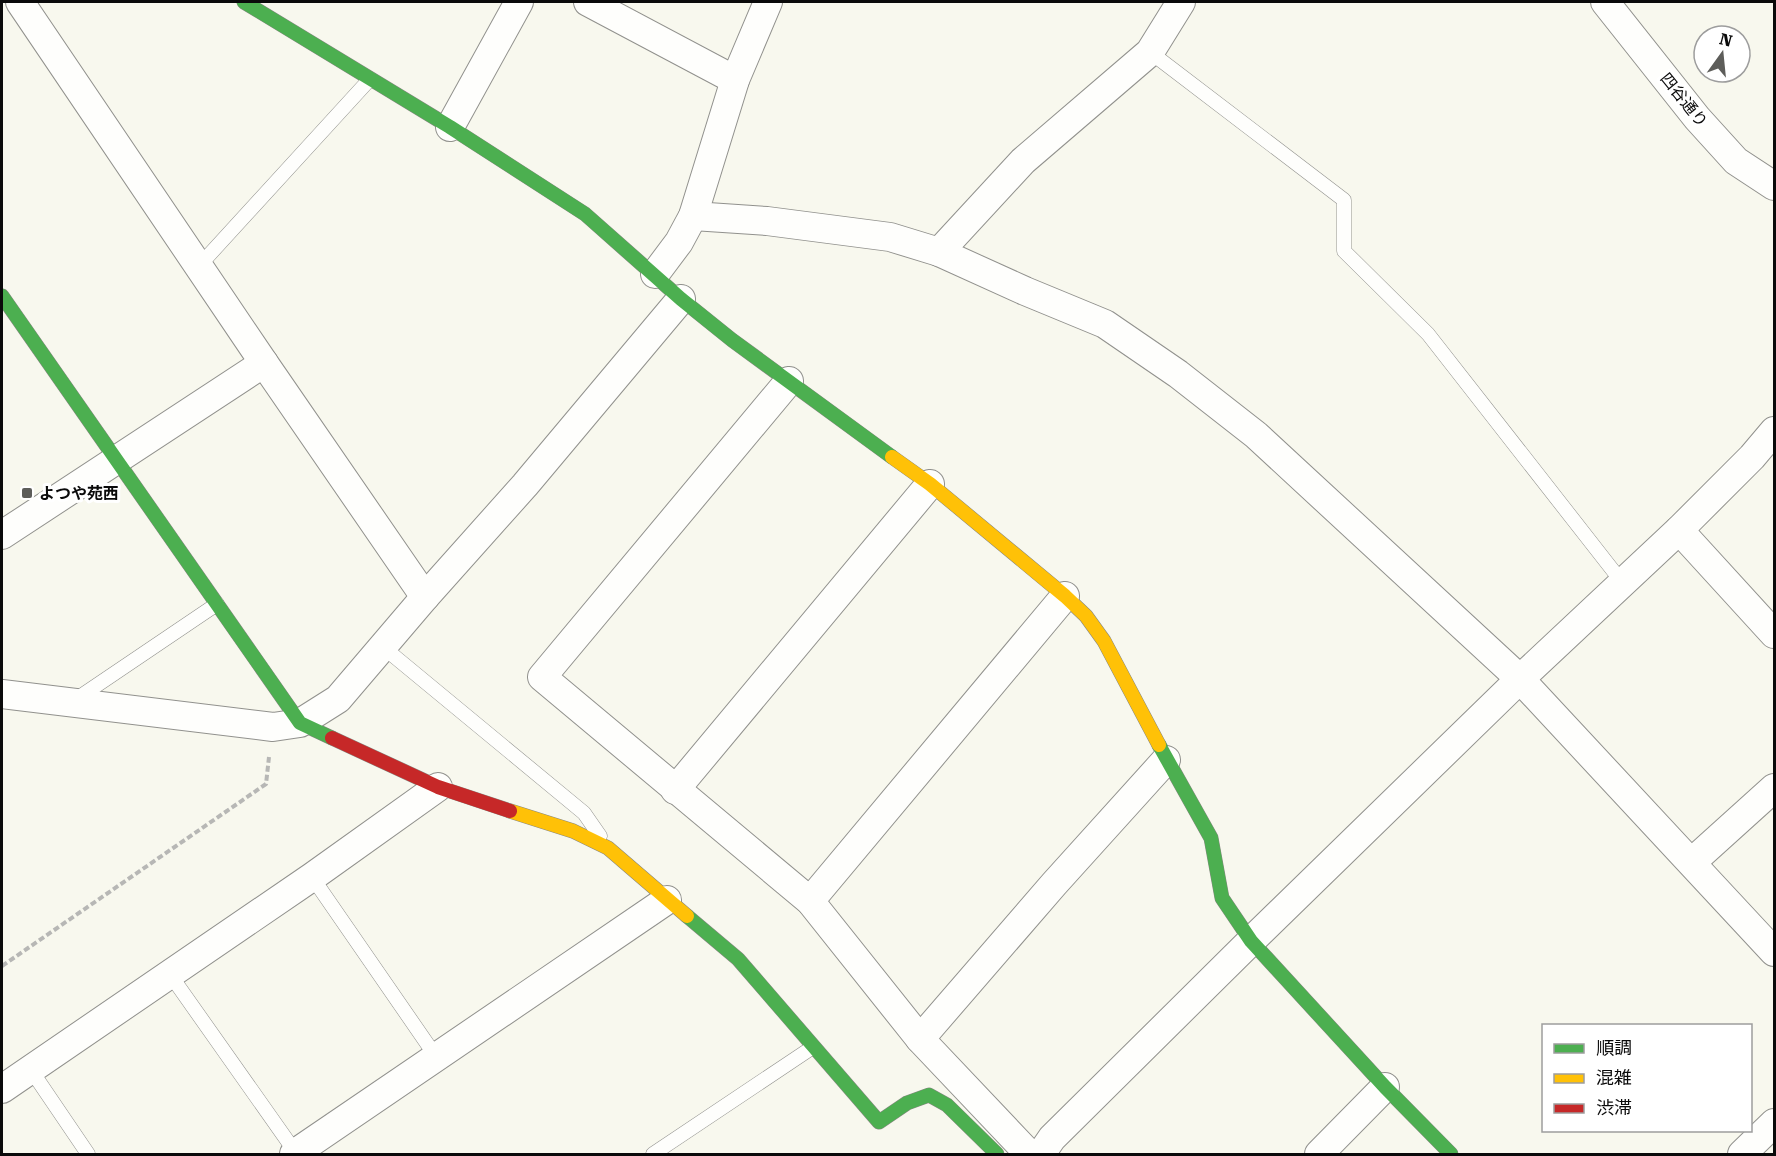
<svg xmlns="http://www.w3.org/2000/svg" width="1776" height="1156" font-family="'Roboto Serif','Noto Sans JP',serif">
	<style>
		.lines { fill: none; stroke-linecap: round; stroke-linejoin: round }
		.lane-casing { stroke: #91918d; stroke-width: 15 }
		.street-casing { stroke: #91918d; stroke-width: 30 }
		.fast-casing { stroke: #888883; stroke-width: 15 }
		.slow-casing { stroke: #888883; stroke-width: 15 }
		.jam-casing { stroke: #888883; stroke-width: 15 }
		.path { stroke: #b7b7b5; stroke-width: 4; stroke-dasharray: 6 3; stroke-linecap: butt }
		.lane { stroke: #fefefc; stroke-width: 14 }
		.street { stroke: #fefefc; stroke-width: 28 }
		.fast { stroke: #4caf50; stroke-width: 14 }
		.slow { stroke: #ffc107; stroke-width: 14 }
		.jam { stroke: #c62828; stroke-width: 14 }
		.poi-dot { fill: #5d5d5a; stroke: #fff; stroke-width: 2 }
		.labels { text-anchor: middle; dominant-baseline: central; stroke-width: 6; stroke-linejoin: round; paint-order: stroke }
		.street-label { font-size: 16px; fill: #0a0a0a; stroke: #fff }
		.poi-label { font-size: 16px; font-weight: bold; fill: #0a0a0a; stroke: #fff; text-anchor: start }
	</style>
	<rect width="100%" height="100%" fill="#f8f8ee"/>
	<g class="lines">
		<defs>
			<g id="lane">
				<path d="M1150 52 1344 200V251L1428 334 1622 582"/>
				<path d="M199 266 370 79"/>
				<path d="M383 647 584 813 600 836"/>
				<path d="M75 700 217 604"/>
				<path d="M312 877 437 1058"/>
				<path d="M169 973 296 1153"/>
				<path d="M31 1070 88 1154"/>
				<path d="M653 1154 813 1047"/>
			</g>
			<g id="street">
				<path d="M20 2 264 363 425 597"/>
				<path d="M588 2 735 80"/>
				<path d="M1605 2 1697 118 1736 161 1774 186"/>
				<path d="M450 127 519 2"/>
				<path d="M693 216 767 221 890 237 939 252 1023 161 1150 52 1181 2"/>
				<path d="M939 252 1025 291 1105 324 1178 374 1256 435 1520 679 1774 952"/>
				<path d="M655 274 679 242 693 216 735 80 768 2"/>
				<path d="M789 381 542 677 810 901 920 1039 1029 1154"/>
				<path d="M1679 530 1774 634"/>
				<path d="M2 535 264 363"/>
				<path d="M2 694 273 727 300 723 338 699 425 597 525 485 681 299"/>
				<path d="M675 790 930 484"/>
				<path d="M1692 862 1774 788"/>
				<path d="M810 901 1065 596"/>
				<path d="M920 1039 1054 884 1166 760"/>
				<path d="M2 1089 312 877 438 787"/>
				<path d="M294 1154 667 900"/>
				<path d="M1041 1154 1052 1138 1251 941 1520 679 1679 530 1752 457 1774 431"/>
				<path d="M1319 1154 1385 1087"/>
				<path d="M1742 1154 1774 1123"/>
			</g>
			<g id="fast">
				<path d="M244 2 450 127 585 214 681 299 732 340 892 457"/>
				<path d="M2 296 300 723 332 738"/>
				<path d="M1159 745 1211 838 1222 898 1251 941 1385 1087 1451 1154"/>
				<path d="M687 916 738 959 879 1122 907 1103 929 1095 947 1105 997 1154"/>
			</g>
			<g id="slow">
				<path d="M892 457 930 484 1065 596 1086 616 1104 641 1159 745"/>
				<path d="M510 811 573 831 608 848 687 916"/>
			</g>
			<path id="jam" d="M332 738 438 787 510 811"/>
		</defs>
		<!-- lane casing -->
		<use href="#lane" class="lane-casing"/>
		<!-- street casing -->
		<use href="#street" class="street-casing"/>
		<!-- fast casing -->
		<use href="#fast" class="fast-casing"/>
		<!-- slow casing -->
		<use href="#slow" class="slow-casing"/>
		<!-- jam casing -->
		<use href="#jam" class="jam-casing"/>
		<!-- path -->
		<path class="path" d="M2 966 266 784 269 757"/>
		<!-- lane -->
		<use href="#lane" class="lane"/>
		<!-- street -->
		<use href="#street" class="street"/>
		<!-- fast -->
		<use href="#fast" class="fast"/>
		<!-- slow -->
		<use href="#slow" class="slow"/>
		<!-- jam -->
		<use href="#jam" class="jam"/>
	</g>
	<!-- markers -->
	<rect class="poi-dot" x="21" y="487" width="12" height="12" rx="3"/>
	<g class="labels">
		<!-- street labels -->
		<g class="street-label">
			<text transform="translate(1684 100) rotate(51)">四谷通り</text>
		</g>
		<!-- poi labels -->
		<g class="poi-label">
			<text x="39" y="493">よつや苑西</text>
		</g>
	</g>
	<!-- border -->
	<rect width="1776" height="1156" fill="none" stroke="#0a0a0a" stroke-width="6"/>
	<!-- legend -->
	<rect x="1542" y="1024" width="210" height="108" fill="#ffffff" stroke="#9d9d9d" stroke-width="1.5"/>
	<rect x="1554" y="1044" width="30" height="9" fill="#4caf50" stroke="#9d9d9d" stroke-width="1.5"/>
	<text x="1596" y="1054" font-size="18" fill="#0a0a0a">順調</text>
	<rect x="1554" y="1074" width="30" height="9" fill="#ffc107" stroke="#9d9d9d" stroke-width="1.5"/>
	<text x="1596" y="1084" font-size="18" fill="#0a0a0a">混雑</text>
	<rect x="1554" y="1104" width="30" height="9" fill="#c62828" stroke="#9d9d9d" stroke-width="1.5"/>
	<text x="1596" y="1114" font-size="18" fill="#0a0a0a">渋滞</text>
	<!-- north arrow -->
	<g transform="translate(1722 54) rotate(15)"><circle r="28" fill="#ffffff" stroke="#9d9d9d" stroke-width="1.5"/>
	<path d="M0-4.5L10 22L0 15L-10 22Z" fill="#5d5d5a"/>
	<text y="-9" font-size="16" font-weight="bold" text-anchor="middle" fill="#0a0a0a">N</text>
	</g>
</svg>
